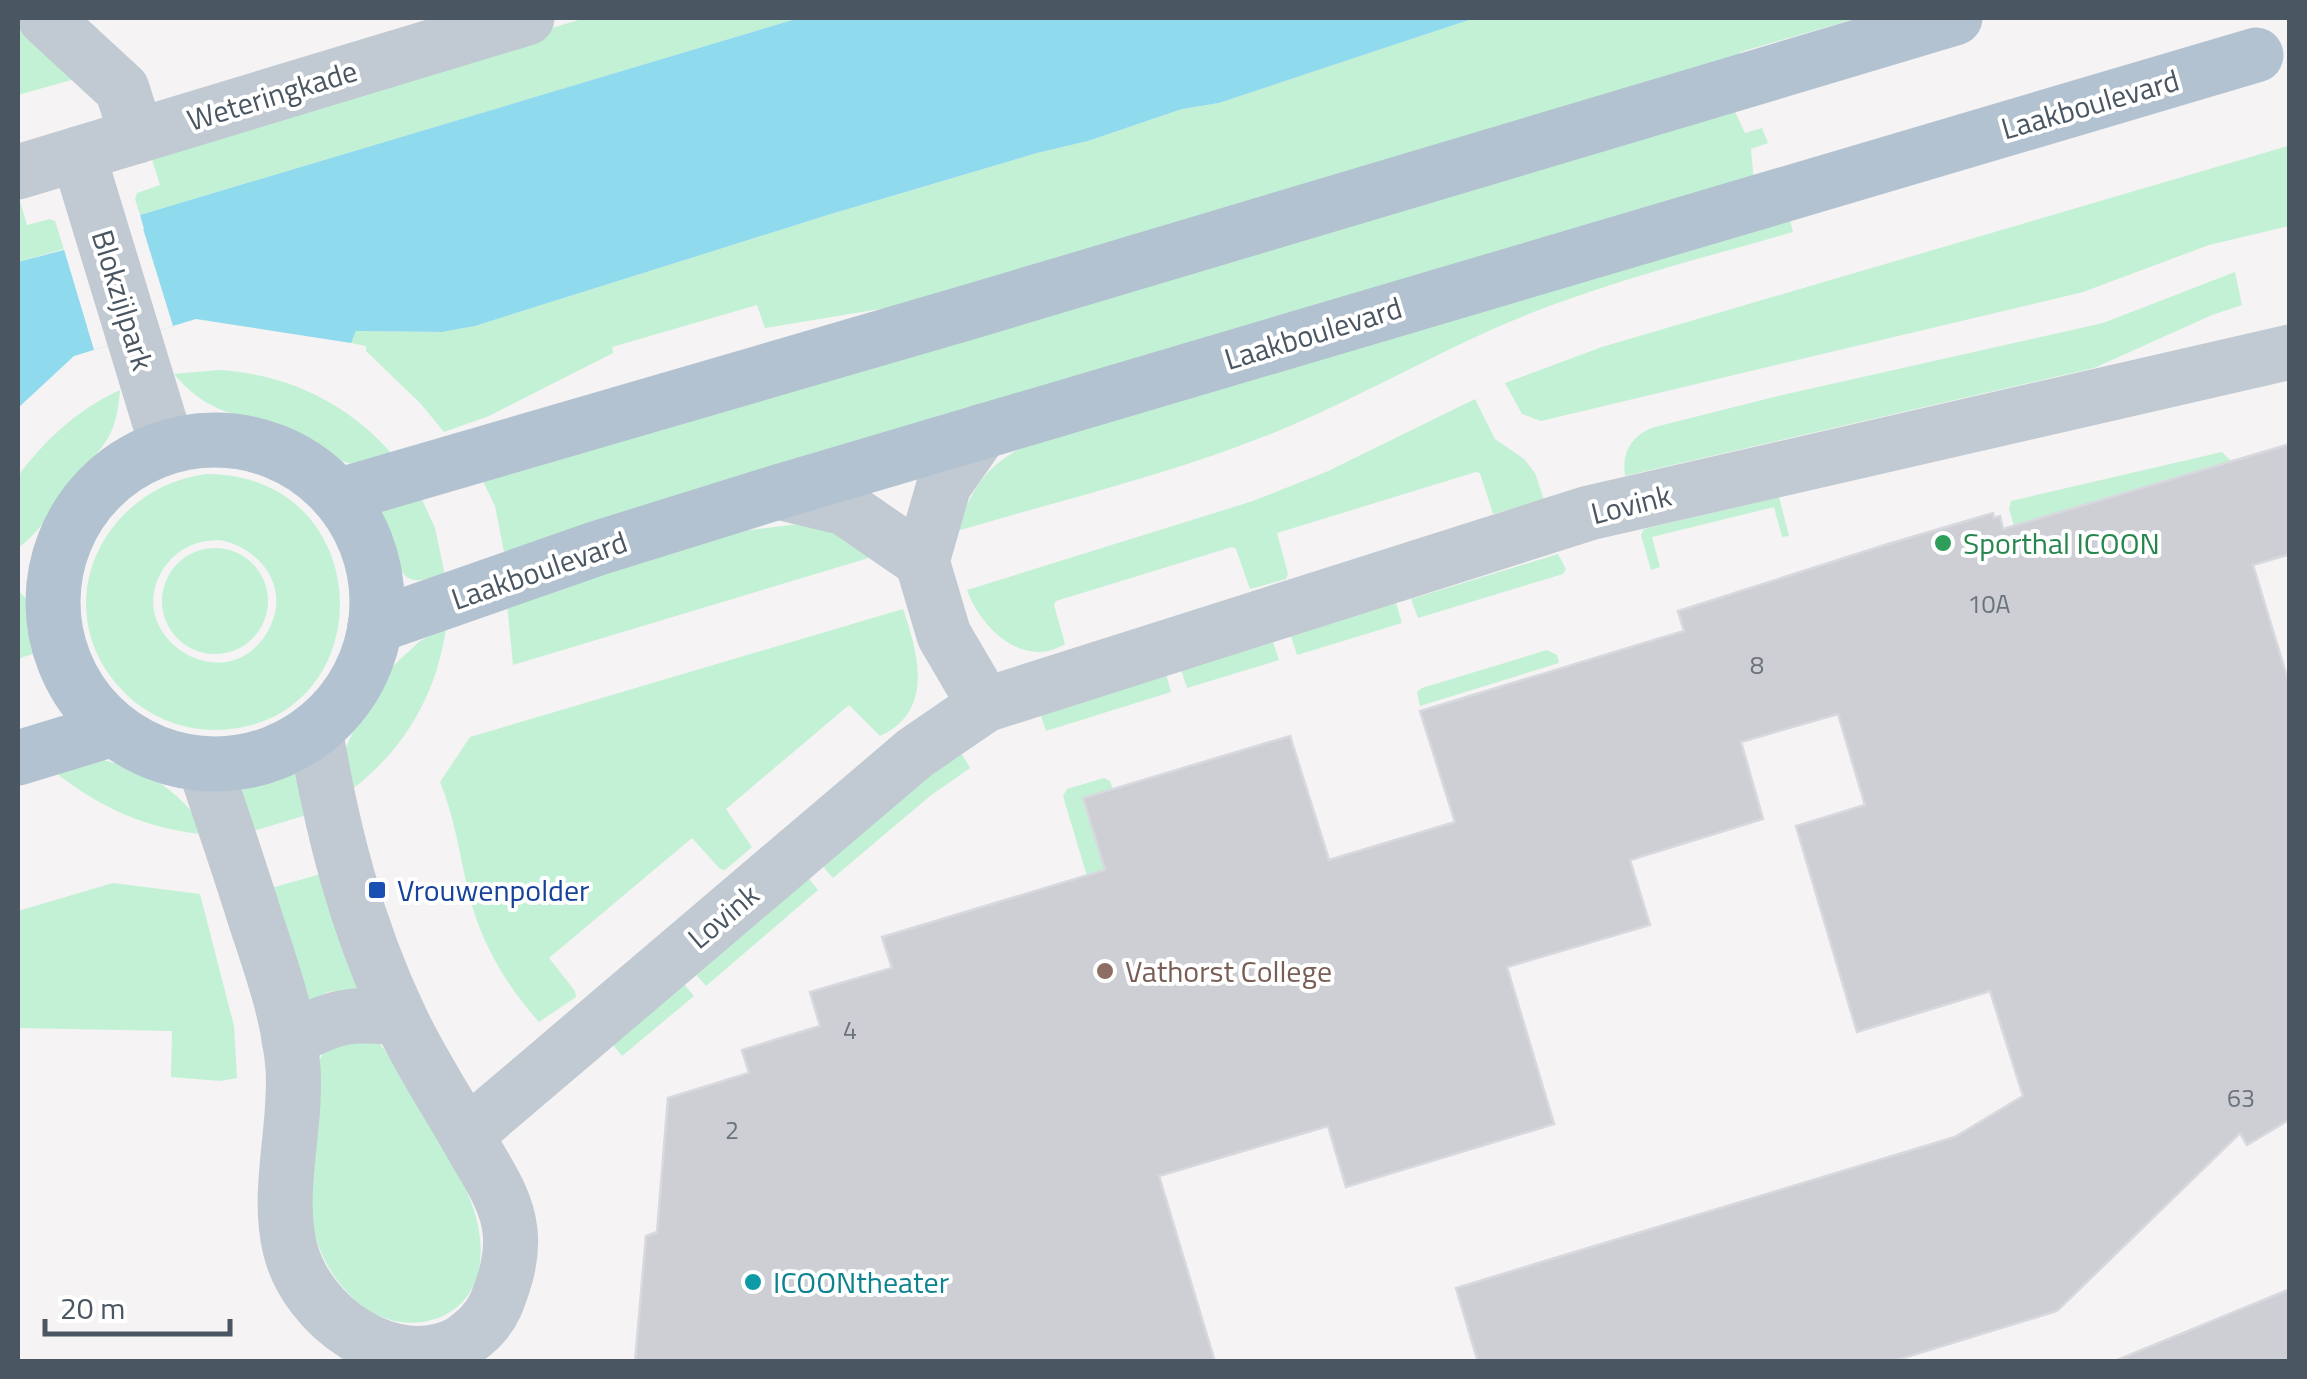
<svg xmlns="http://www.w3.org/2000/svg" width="2307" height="1379" font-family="'Titillium Web',sans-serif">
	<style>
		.green { fill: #c3f1d5; fill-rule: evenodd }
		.water { fill: #90daee }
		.pier { fill: #f5f3f3 }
		.building { fill: #cdcfd5; stroke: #d7d9de; stroke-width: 2.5 }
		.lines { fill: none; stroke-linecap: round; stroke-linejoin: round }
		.minor { stroke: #c1cad2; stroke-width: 55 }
		.major { stroke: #b3c2d1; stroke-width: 55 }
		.leisure-dot { fill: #2e9e5b; stroke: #fff; stroke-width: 4 }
		.transit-dot { fill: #1a4fb4; stroke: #fff; stroke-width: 4 }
		.education-dot { fill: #8d6e63; stroke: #fff; stroke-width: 4 }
		.culture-dot { fill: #0f9aa8; stroke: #fff; stroke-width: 4 }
		.labels { text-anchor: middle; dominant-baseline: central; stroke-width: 8; stroke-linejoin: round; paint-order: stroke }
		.number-label { font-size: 25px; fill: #6b747e }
		.street-label { font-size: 30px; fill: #4a5661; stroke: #fff }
		.leisure-label { font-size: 30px; fill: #27864d; stroke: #fff; text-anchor: start }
		.transit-label { font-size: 30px; fill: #164399; stroke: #fff; text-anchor: start }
		.education-label { font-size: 30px; fill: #785e54; stroke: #fff; text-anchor: start }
		.culture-label { font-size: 30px; fill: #0d838f; stroke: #fff; text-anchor: start }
	</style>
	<rect width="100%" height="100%" fill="#f5f3f3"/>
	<!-- green -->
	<g class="green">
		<path d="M585 18H799L140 215 135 199 137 193 160 185 149 150Z"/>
		<path d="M1475 18H1858L1740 52 1741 57 970 294 765 328 757 305 612 347 613 353 489 416 444 432 421 404 366 351V346L351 343 356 331 442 332 475 326 831 214 1037 153 1088 141 1182 109 1219 103Z"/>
		<path d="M18 19 67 65 75 79 18 95Z"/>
		<path d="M1731 103 1745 133 1762 128 1768 143 1751 149 1754 183 505 557 495 506 480 475Z"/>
		<path d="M2288 146 2289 226 2209 245 2083 292 1541 421 1522 414 1505 383 1602 347Z"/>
		<path d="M18 194 27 225 50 219 55 221 64 249 18 262Z"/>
		<path d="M1789 216 1793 232C1705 257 1616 280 1531 313 1448 346 1372 391 1290 426 1183 471 1068 498 957 531 980 462 1005 456 1067 425Z"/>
		<path d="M2235 272 2242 305 2212 315 2094 368 1625 476C1622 453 1630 438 1651 428L1774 397 2103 323Z"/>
		<path d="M219 370C293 375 353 406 400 463 385 463 368 466 353 464 330 460 311 442 290 433 242 411 213 420 174 374Z"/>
		<path d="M120 390C116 445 99 447 69 486 51 509 42 531 18 548V479L21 472C48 437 80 408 120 390Z"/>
		<path d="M1475 399 1495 439 1524 459 1535 473 1544 500 1493 514 1480 473 1476 472 1277 533 1288 574 1286 579 1250 589 1236 549 1232 547 1056 601 1054 605 1065 644C1023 670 980 627 967 590L1253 501 1326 472Z"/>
		<path d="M2222 452 2231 461 2014 526 2009 509 2011 501Z"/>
		<path d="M206 474C382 474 384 727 215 730 180 730 145 715 121 689 45 607 102 488 206 474ZM219 540C261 547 292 589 268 631 225 706 116 633 166 565 179 548 197 540 219 540Z"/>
		<path d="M419 493 435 528 445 575C408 585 403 583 392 546 388 533 381 521 374 508Z"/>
		<path d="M1779 497 1789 536 1782 537 1774 507 1652 537 1660 567 1651 570 1641 535 1644 529Z"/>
		<path d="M799 524 829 530 872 557 513 665 507 603 702 536Z"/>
		<circle cx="215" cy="601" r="53"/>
		<path d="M1558 554 1566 569 1563 574 1418 618 1411 599Z"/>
		<path d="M18 590 27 600 35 653 18 659Z"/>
		<path d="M1396 603 1402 623 1297 655 1291 636Z"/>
		<path d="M903 609C918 653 935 711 880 736L849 705 726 809 752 847 725 870 720 869 692 838 549 958 575 991 576 997 539 1022C510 990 486 951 473 909 461 867 457 823 440 782L470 737Z"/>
		<path d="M446 628C436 698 401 755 343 796L344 752 356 725 394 665 420 641Z"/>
		<path d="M1273 642 1279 660 1187 688 1181 670Z"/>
		<path d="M1547 650 1557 655 1559 663 1420 706 1417 692 1422 688Z"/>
		<path d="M1166 674 1171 692 1046 731 1040 713Z"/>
		<path d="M960 751 970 768 930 796 833 878 820 863Z"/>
		<path d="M98 759C147 769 182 792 209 835 148 829 103 810 55 772Z"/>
		<path d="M297 770 310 814 246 833 240 791Z"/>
		<path d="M1104 778 1110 781 1113 790 1083 799 1114 901 1096 906 1063 796 1067 789Z"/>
		<path d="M328 872 357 989 328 992 305 1003 264 890Z"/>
		<path d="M806 875 818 890 706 986 693 971Z"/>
		<path d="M113 883 200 894 234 1026 237 1078 220 1081 171 1077 172 1031 18 1028V911Z"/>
		<path d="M681 981 694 996 622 1056 610 1041Z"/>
		<path d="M340 1041 380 1044C399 1068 413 1095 428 1122 452 1164 486 1210 480 1262 474 1320 410 1339 365 1308 343 1292 325 1267 317 1241 304 1202 314 1111 316 1067L323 1053Z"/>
	</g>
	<!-- water -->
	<path class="water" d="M799 18H1475L1219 103 1182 109 1088 141 1037 153 831 214 475 326 442 332 356 331 351 343 196 319 74 356 18 408V262L144 229 140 215Z"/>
	<!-- pier -->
	<path class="pier" d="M141 222 173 326 94 350 63 246Z"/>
	<!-- building -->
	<g class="building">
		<path d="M2290 444V554L2253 565 2290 687V1119L2247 1145 2240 1133 2057 1311 1890 1362H1478L1456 1288 1955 1137 2023 1096 1990 991 1857 1032 1796 826 1865 805 1838 714 1741 742 1763 819 1630 860 1650 925 1507 967 1554 1124 1346 1187 1328 1126 1159 1176 1215 1362H635L646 1236 657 1232 668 1098 749 1073 742 1050 820 1026 810 992 892 968 882 937 1105 870 1083 798 1290 736 1329 860 1455 822 1420 711 1684 631 1678 611 1888 544 1993 513 1994 518 2000 516 2003 529Z"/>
		<path d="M2290 1289V1362H2117V1360Z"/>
	</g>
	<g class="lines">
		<!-- minor -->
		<g class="minor">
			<path d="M45 18 122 89 137 136"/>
			<path d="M78 154 167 446"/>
			<path d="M18 172 527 18"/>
			<path d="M982 431 944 485 922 561 944 635 985 705"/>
			<path d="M778 492 845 508 922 561"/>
			<path d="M204 764C221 814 238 864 254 915 270 964 289 1015 293 1068 297 1127 276 1191 290 1248 306 1316 392 1379 461 1343 476 1332 488 1322 496 1304 505 1281 513 1257 510 1231 507 1201 489 1175 474 1149 450 1106 421 1063 400 1018 356 925 332 830 315 729"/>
			<path d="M289 1040C336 1015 348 1013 400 1018"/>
			<path d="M466 1135 915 753 985 705 1589 513 2290 352"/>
		</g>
		<!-- major -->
		<g class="major">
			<circle cx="215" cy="602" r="162"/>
			<path d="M338 496 976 310 1955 18"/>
			<path d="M375 626 598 548 778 492 2256 55"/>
			<path d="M18 758 113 729"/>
		</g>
	</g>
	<!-- markers -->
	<circle class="leisure-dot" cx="1943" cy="543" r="10"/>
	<rect class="transit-dot" x="367" y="880" width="20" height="20" rx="5"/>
	<circle class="education-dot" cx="1105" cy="971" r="10"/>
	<circle class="culture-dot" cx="753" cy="1282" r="10"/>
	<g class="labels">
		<!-- number labels -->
		<g class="number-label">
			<text x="1989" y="604">10A</text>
			<text x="1757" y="665">8</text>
			<text x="850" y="1030">4</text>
			<text x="2241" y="1098">63</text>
			<text x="732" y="1130">2</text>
		</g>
		<!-- street labels -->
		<g class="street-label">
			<text transform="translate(272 95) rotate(-17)">Weteringkade</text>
			<text transform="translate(2090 104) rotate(-16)">Laakboulevard</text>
			<text transform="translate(123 300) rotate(73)">Blokzijlpark</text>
			<text transform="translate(1313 333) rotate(-17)">Laakboulevard</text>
			<text transform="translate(1631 504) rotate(-14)">Lovink</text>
			<text transform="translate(539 570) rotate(-19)">Laakboulevard</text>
			<text transform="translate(723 916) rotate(-40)">Lovink</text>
		</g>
		<!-- leisure labels -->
		<g class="leisure-label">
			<text x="1963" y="543">Sporthal ICOON</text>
		</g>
		<!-- transit labels -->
		<g class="transit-label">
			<text x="397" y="890">Vrouwenpolder</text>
		</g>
		<!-- education labels -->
		<g class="education-label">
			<text x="1125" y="971">Vathorst College</text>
		</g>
		<!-- culture labels -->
		<g class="culture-label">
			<text x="773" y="1282">ICOONtheater</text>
		</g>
	</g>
	<!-- border -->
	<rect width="2307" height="1379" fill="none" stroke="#4a5661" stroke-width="40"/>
	<!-- scale -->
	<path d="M45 1319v15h185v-15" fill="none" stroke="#4a5661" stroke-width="5"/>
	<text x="60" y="1319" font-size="30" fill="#4a5661" stroke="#ffffff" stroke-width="8" paint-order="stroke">20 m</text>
</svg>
